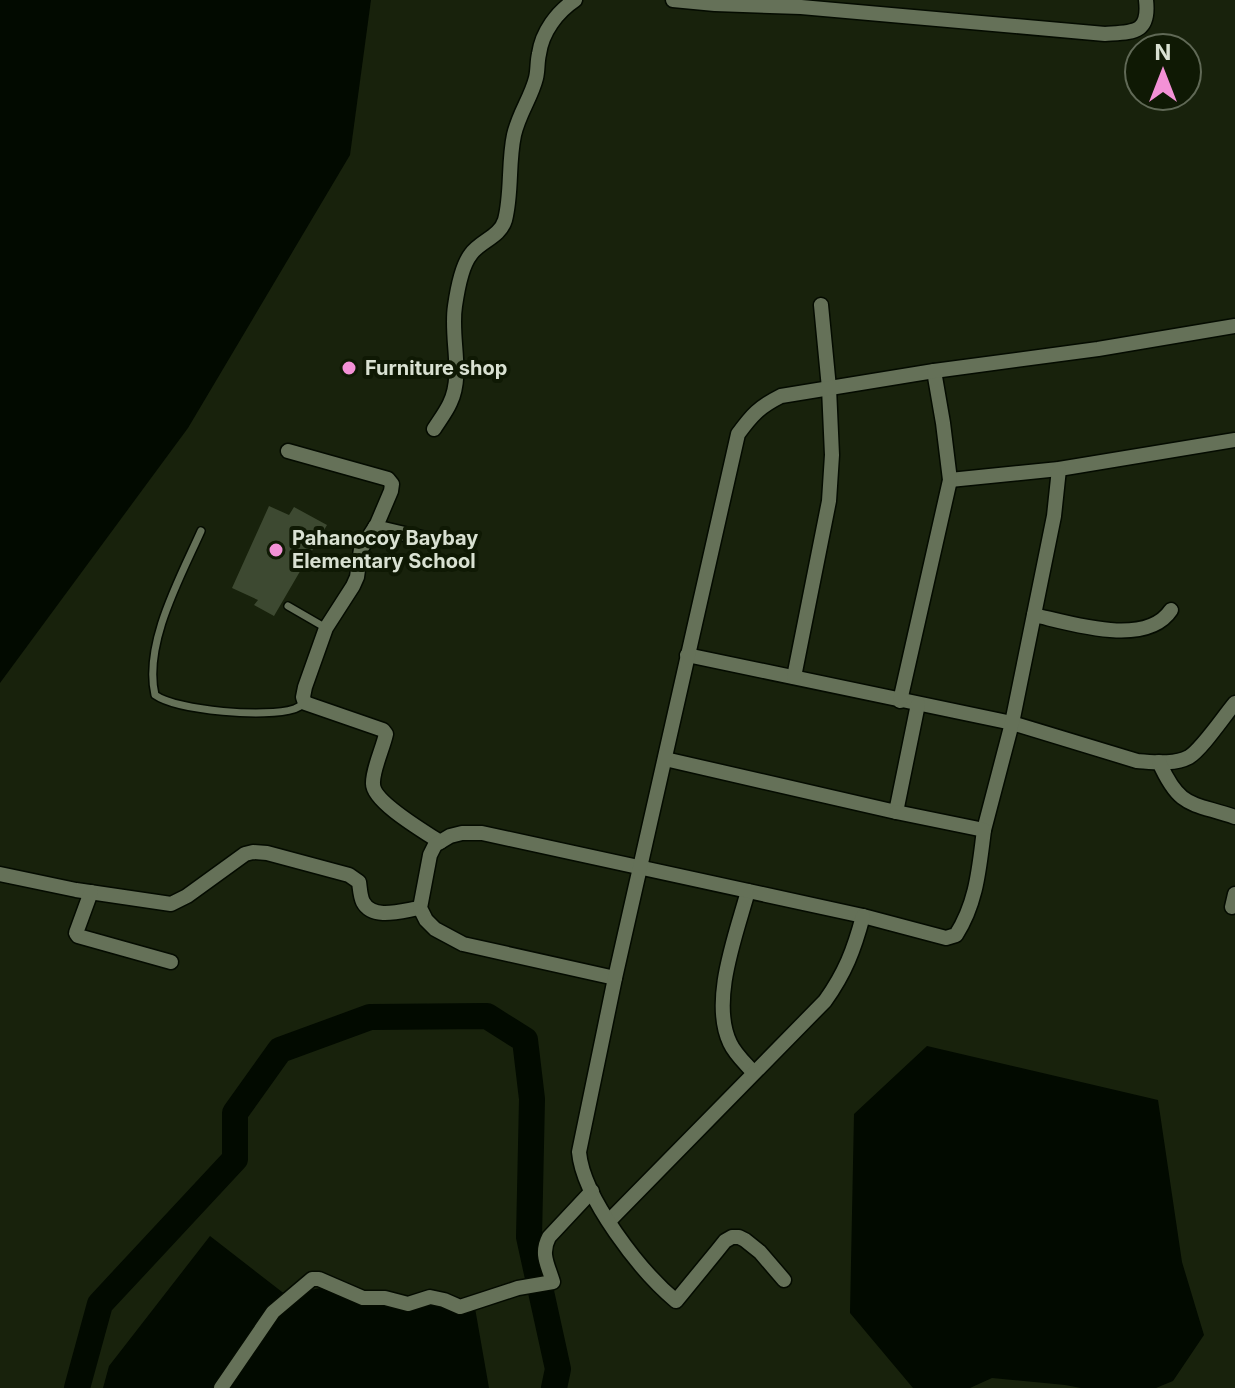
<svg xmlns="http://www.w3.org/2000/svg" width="1235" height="1388" font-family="Inter,sans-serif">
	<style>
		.water { fill: #020a00 }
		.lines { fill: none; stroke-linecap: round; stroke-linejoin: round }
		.river { stroke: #020a00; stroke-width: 26 }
		.building { fill: #3d4931 }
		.service-casing { stroke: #040b00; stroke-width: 10 }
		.minor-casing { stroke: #040b00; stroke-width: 17 }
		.service { stroke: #657158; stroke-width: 7 }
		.minor { stroke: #657158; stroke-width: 14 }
		.poi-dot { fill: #f391d6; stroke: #0f1904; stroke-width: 3 }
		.labels { text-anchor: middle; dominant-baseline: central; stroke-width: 8; stroke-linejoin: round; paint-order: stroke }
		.poi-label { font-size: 20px; font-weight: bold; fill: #d9e1d2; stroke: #0f1904; text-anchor: start }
	</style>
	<rect width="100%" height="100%" fill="#18220c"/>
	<!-- water -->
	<g class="water">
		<path d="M0 0H371L350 155 188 428 0 683Z"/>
		<path d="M927 1046 1158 1100 1182 1262 1204 1335 1173 1381 1156 1388H1081L1065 1385 992 1378 970 1388H913L850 1313 854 1114Z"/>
		<path d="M210 1236 286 1295 335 1285 406 1304 475 1308 489 1388H103L109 1366Z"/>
	</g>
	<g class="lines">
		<!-- river -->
		<path class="river" d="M77 1388 100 1304 235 1159V1113L280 1050 370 1017 487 1016 525 1040 532 1099 529 1237 558 1369 554 1388"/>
	</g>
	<!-- building -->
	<path class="building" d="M269 506 289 515 294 507 327 525 274 616 254 605 258 600 232 588Z"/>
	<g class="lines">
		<defs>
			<g id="service">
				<path d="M201 531C181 576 143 644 155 695 178 711 267 718 294 709 295 709 304 704 305 703"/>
				<path d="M288 606 326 628"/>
			</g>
			<g id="minor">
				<path d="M673 0 715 4 801 7 1105 34C1133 32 1150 34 1146 0"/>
				<path d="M434 429C439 421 446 412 450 403 464 374 450 338 455 306 457 292 462 265 471 254 480 241 500 237 505 220 512 193 508 163 514 135 519 113 531 98 536 78 538 70 537 62 539 54 542 32 557 12 575 0"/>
				<path d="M288 451 388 479 392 484 391 491 377 524 361 549 357 577 353 586 326 628 305 687 303 697 305 703 383 730 386 734C383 748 372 771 373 784 373 802 425 832 440 842"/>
				<path d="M950 480 1059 469 1235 440"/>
				<path d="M375 527 430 540"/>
				<path d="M1034 615C1070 623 1146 648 1171 610"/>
				<path d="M687 655 1012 723 1137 761C1153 762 1174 765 1189 757 1202 749 1224 716 1235 703"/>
				<path d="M794 677 829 501 832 455 829 388 821 305"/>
				<path d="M900 701 950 480 943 423 934 371"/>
				<path d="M665 759 896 812 918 704"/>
				<path d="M1159 762C1180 809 1191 802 1235 817"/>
				<path d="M984 830 1012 723 1054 516 1059 469"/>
				<path d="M0 874 76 890 171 904 187 896 245 854 253 852 267 853 349 875 359 882C360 888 360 896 363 902 373 921 404 910 420 908"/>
				<path d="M748 891C736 935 710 1001 730 1043 735 1054 745 1063 753 1072"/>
				<path d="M91 892 76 933 78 936 171 962"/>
				<path d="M1232 907 1235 894"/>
				<path d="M615 978 463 944 435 929 426 920 420 908 430 855 435 845 450 836 462 833H482L863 916 946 938 956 935C977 902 979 868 984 830L896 812"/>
				<path d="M609 1221 825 1001C845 973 854 950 863 916"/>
				<path d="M784 1280 760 1252 745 1240 739 1237H732L725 1241 717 1251 676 1301C641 1272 583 1198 579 1152L615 978 738 434C752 415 759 407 781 396L934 371 1098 349 1235 326"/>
				<path d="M221 1388 273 1312 312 1279H319L363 1298H385L408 1304 430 1297 444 1300 460 1307 518 1288 553 1282C548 1265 540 1254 549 1237L592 1191"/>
			</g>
		</defs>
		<!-- service casing -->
		<use href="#service" class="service-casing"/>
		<!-- minor casing -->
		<use href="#minor" class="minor-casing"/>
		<!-- service -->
		<use href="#service" class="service"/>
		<!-- minor -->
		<use href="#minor" class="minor"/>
	</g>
	<!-- markers -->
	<g class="poi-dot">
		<circle cx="349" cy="368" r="8"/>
		<circle cx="276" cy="550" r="8"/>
	</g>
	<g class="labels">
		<!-- poi labels -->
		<g class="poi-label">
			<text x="365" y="368">Furniture shop</text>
			<text x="292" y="538">Pahanocoy Baybay<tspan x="292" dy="23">Elementary School</tspan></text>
		</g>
	</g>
	<!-- north arrow -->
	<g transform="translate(1163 72)"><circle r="38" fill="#0f1904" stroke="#606956" stroke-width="2"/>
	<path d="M0-6L14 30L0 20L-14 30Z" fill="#f391d6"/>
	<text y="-12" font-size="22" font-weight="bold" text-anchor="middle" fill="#d9e1d2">N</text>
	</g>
</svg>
